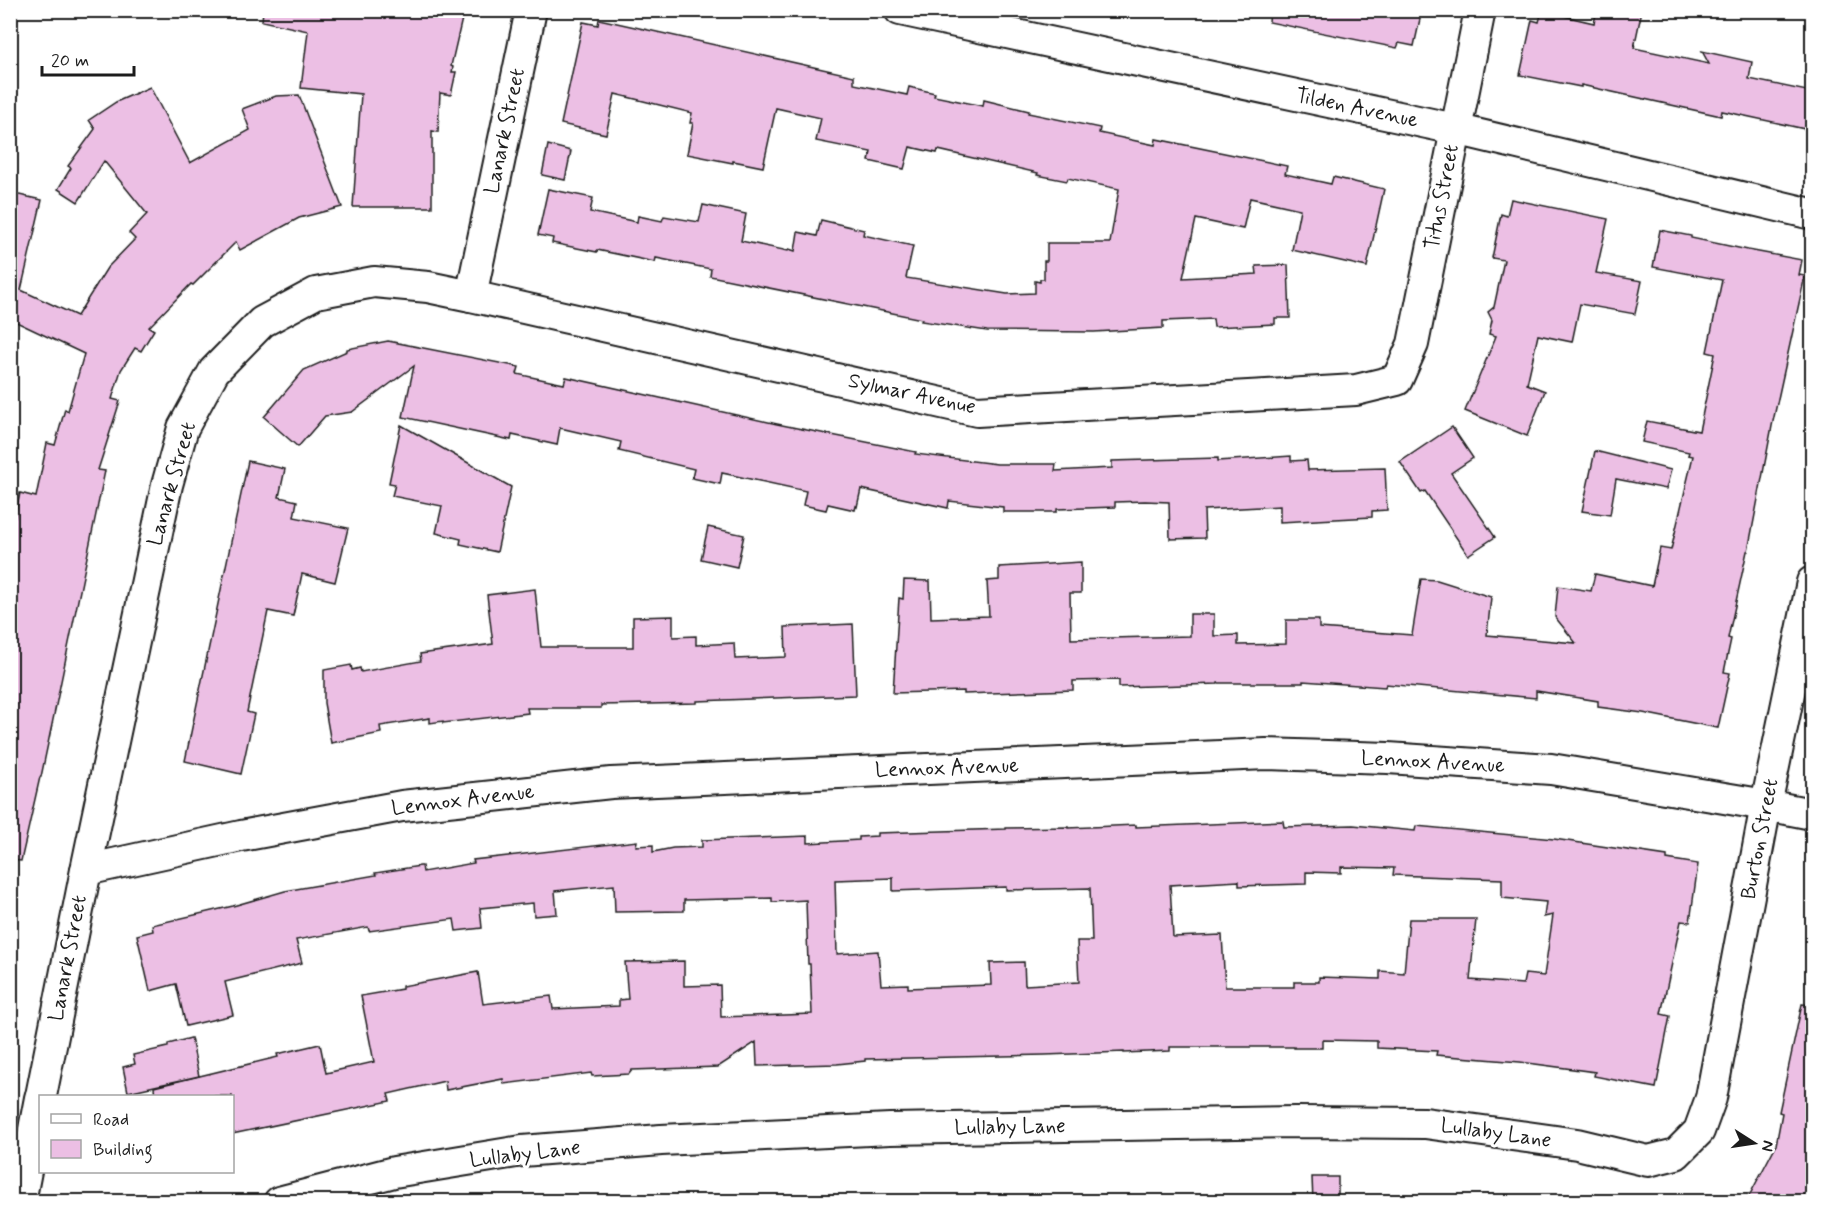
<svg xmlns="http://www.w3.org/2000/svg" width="1823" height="1212" font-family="Mynerve,sans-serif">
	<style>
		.building { fill: #ecbfe4; stroke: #1c1c1c; stroke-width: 1.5; fill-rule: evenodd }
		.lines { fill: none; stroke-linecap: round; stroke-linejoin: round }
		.minor-casing { stroke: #1c1c1c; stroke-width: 34 }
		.minor { stroke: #fff; stroke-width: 30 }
		.labels { text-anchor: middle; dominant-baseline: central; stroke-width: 6; stroke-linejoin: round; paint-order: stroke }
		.street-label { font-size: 21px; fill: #1c1c1c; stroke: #fff }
	</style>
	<rect width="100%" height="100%" fill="#fff"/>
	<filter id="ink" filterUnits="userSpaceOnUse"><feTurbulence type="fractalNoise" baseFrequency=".0167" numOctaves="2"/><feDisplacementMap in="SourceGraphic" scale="12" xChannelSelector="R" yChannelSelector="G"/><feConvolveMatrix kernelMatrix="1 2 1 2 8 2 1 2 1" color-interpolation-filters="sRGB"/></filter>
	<g filter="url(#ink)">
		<!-- building -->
		<g class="building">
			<path d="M263 10H464L451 66 453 67 452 72H456L451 95 440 93 438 132 432 131V207H353L361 94 301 88 308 31 262 21Z"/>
			<path d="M1270 10H1422L1414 46 1399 43 1397 48 1269 22Z"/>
			<path d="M1597 10H1642L1634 48 1709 64 1702 51 1752 62 1749 79 1812 92V122L1807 121 1805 129 1722 111 1721 116 1581 85V87L1520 75 1532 20 1539 22 1542 11 1594 23Z"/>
			<path d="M599 19 854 76V84L907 95 909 87 935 93 934 96 983 106 984 100 1029 111 1028 113 1100 128 1099 133 1155 145 1156 139 1287 166 1285 174 1331 184 1333 177 1384 189 1367 267 1292 250 1300 209 1250 198 1243 229 1196 219 1183 278 1257 274 1256 266 1288 265 1290 318H1275V324L1214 327 1213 319 1163 321V328L1094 332 987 331 921 321 922 319 710 276 711 269 656 258 655 262 597 250V252L552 243 553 238 538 235 548 189 593 198 590 212 637 222 638 216 662 221 664 216 699 222 703 205 746 214 741 241 788 251 789 249 795 251 798 232 817 236 821 220 864 230 863 235 913 246 906 278 1007 294 1035 293V281L1040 282V279H1044V261H1047V243H1110L1119 189 1068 178 1067 181 1037 175 1038 173 938 150 937 153 910 147 904 169 869 161 871 152 816 141 821 118 776 108 763 167 733 161V163L687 154 693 123H690L692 113 615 94 606 134 561 124 583 22 598 25Z"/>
			<path d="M150 87 190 163 250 130 242 109 276 96 299 95 342 207 299 218 240 250 236 242 193 285 191 284 149 327 154 330 141 351 135 348 121 370 112 399 120 401 98 470 105 471 41 777H40L21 861 10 860V539L20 493 36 497 47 443 55 445 65 409 68 411 84 354 10 319V193L42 200 21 290 77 316 107 268 135 239 129 233 147 214 104 161 78 202 58 189 71 168 68 166 95 129 89 120 116 102Z"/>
			<path d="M548 145 571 151 565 180 542 175Z"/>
			<path d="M1511 199 1608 219 1596 273 1642 281 1635 314 1580 304 1572 342 1538 335 1527 384 1545 391 1527 436 1465 411 1496 336 1489 334 1492 320 1488 312 1494 307 1504 260 1492 258 1501 214 1507 216Z"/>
			<path d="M1660 230 1691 236V238L1748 250 1802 260 1799 275 1805 276 1772 426 1748 551H1747L1728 638 1731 639 1724 672 1730 673 1718 728 1643 713 1598 707V701L1536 691V698L1386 684 1385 687 1303 681V683H1218V684L1119 687V680L1073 681V690L964 694V691L893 693 899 598 903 599 904 580 930 581 931 618 989 616 987 581 999 580V567L1081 562V593H1070L1071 639 1190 636V614H1214V636L1238 635V645L1286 644V620H1319V628L1412 635 1421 579 1437 580 1491 597 1487 635 1576 643 1555 617 1558 586 1591 591 1595 574 1652 586 1660 548 1671 550 1693 456 1688 455 1689 452 1642 442 1647 421 1699 431 1715 354 1707 352 1722 280 1653 267Z"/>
			<path d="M388 341 519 367 517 374 564 384 566 377 777 424 916 452 915 454 997 464H1056L1055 471 1112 468V461L1218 458V461L1291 456V461L1307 460 1308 470 1385 468 1387 510 1372 511V517L1280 522V506L1204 510 1205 538 1170 539 1169 502 1145 501 1115 502V507L1057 509V512H1003V507L949 501 948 508 861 489 857 507 856 506 855 510 828 504 826 510 803 505 806 491 722 473 720 484 692 478 694 469 619 451 621 442 560 428 557 445 512 435 511 440 403 417 414 366 352 412 325 416 298 447 264 417 304 370 347 351V349Z"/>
			<path d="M401 425 511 487 497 552 460 544 461 539 436 533 442 506 392 496 395 484 389 483Z"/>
			<path d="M1452 427 1473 458 1451 473 1495 537 1468 555 1425 491 1421 493 1400 462Z"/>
			<path d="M1595 451 1671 470 1666 489 1616 479 1610 515 1582 511Z"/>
			<path d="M248 461 285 469 279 497 297 501 294 517 348 528 335 582 302 574 293 616 268 611 247 712 254 714 241 774 185 761Z"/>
			<path d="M708 527 744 535 737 567 701 559Z"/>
			<path d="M535 589 541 647H633V617L673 616V637L696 636V645L734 643 735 659 786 657 785 627 853 624 856 695 697 701V703L601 705V708H527L528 713 443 723V721L430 723V718L380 726 381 733 331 743 324 703V670L351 665 352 670 360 668 361 672 421 661 420 654 493 644 487 595Z"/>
			<path d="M1283 821 1284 827 1353 825 1415 831 1416 826 1554 839 1667 856V859L1698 864 1690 922 1681 921 1661 1014 1670 1016 1656 1088 1594 1076 1595 1072 1520 1062 1436 1055 1437 1051 1377 1048V1041L1322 1040V1048H1294V1047H1170V1051L1124 1053V1052L1045 1055 865 1059V1061L837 1064 757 1066 756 1042 718 1067 632 1070 629 1074 592 1076 591 1073 504 1084 503 1079 446 1090 445 1081 388 1094 390 1101 232 1134V1096H155L154 1087 278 1057 277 1054 320 1044 326 1073 374 1062 361 996 402 989V986L478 972 483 1004 551 996 553 1009 619 1006V1000L628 999 625 962 684 961V986L720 985 721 1017 812 1014 810 964H808L806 900 772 902V898L684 900V911L615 912 614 885 555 891 557 914 534 916 533 903 480 908 482 928 456 931 454 919 369 931 368 927 296 940 302 963 225 982 233 1015 186 1026 176 984 150 991 137 935 153 931 152 925 233 906 285 891 376 875 375 873 420 866H422L423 872 474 863 473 860 637 841 636 846 653 845V852L673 848 702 847V840L808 836V843L859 840V837L877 836V833L1006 829V828L1068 827V828L1136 825V827ZM1341 867 1394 868 1393 875 1502 879V898L1546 902 1544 917 1553 915 1544 976 1525 974 1523 984 1470 980 1476 919H1409L1404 973 1380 971V979L1319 977V982H1294V987H1225L1222 935 1173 937 1170 885 1239 881V886L1306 884V872L1341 873ZM893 878V891L1006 887V890L1090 888 1092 941H1077L1079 982 1025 985 1024 962 990 963 991 985 908 988V984L881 985 878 951 837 954 835 880Z"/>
			<path d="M1802 1004 1812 1005V1181L1800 1202H1746L1776 1145 1782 1113 1779 1112Z"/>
			<path d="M191 1038 199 1076 128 1092 123 1067 135 1064 133 1055 168 1047V1044Z"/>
			<path d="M1312 1177H1338V1202H1313Z"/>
		</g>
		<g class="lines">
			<defs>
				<g id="minor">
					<path d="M900 10 1455 129 1812 214"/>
					<path d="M471 296 977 411 1356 390 1397 380 1413 344 1480 10"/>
					<path d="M86 870 241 836 402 806 611 783 1266 754 1388 758 1551 769 1766 805 1812 814"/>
					<path d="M41 1096 86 870 167 485 183 428 214 371 262 322 316 293 374 282 428 287 471 296 531 10"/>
					<path d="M20 1202 40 1098"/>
					<path d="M279 1202 394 1172 522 1151 661 1140 890 1129 1296 1122 1425 1123 1577 1144 1648 1161 1676 1154 1699 1131 1711 1098 1766 805 1812 582"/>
				</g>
			</defs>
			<!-- minor casing -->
			<use href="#minor" class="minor-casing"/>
			<!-- minor -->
			<use href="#minor" class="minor"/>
		</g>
	</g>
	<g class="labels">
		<!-- street labels -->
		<g class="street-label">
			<text transform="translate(1357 108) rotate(12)">Tilden Avenue</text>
			<text transform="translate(505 131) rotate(-78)">Lanark Street</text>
			<text transform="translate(1442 197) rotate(-79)">Titus Street</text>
			<text transform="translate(912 394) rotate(12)">Sylmar Avenue</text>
			<text transform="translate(172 484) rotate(-74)">Lanark Street</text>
			<text transform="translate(1433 762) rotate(3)">Lennox Avenue</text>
			<text transform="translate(947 768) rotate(-2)">Lennox Avenue</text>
			<text transform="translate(463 800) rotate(-7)">Lennox Avenue</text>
			<text transform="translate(1760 839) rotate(-79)">Burton Street</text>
			<text transform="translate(68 958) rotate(-79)">Lanark Street</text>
			<text transform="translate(1010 1127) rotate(-1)">Lullaby Lane</text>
			<text transform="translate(1496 1133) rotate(8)">Lullaby Lane</text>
			<text transform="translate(525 1154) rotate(-7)">Lullaby Lane</text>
		</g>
	</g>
	<!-- margin -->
	<rect width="1823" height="1212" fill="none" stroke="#fff" stroke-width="36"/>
	<rect x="18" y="18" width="1787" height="1176" fill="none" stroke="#1c1c1c" stroke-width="2" filter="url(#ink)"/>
	<!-- legend -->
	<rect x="39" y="1095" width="195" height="78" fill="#ffffff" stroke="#a4a4a4" stroke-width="1.5"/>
	<rect x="51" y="1114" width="30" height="9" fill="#ffffff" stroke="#a4a4a4" stroke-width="1.5"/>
	<text x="93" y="1125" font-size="18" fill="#1c1c1c">Road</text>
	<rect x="51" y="1140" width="30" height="18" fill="#ecbfe4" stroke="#a4a4a4" stroke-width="1.5"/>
	<text x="93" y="1155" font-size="18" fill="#1c1c1c">Building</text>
	<!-- north arrow -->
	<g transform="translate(1754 1143) rotate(102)" stroke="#ffffff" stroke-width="4.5" paint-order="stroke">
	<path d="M0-4.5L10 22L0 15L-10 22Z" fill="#1c1c1c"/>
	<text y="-9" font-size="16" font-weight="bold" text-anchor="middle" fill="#1c1c1c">N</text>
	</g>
	<!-- scale -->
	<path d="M42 66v9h92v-9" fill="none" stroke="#1c1c1c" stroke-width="3"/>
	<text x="51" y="66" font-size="18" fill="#1c1c1c" stroke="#ffffff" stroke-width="4.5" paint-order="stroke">20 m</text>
</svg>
